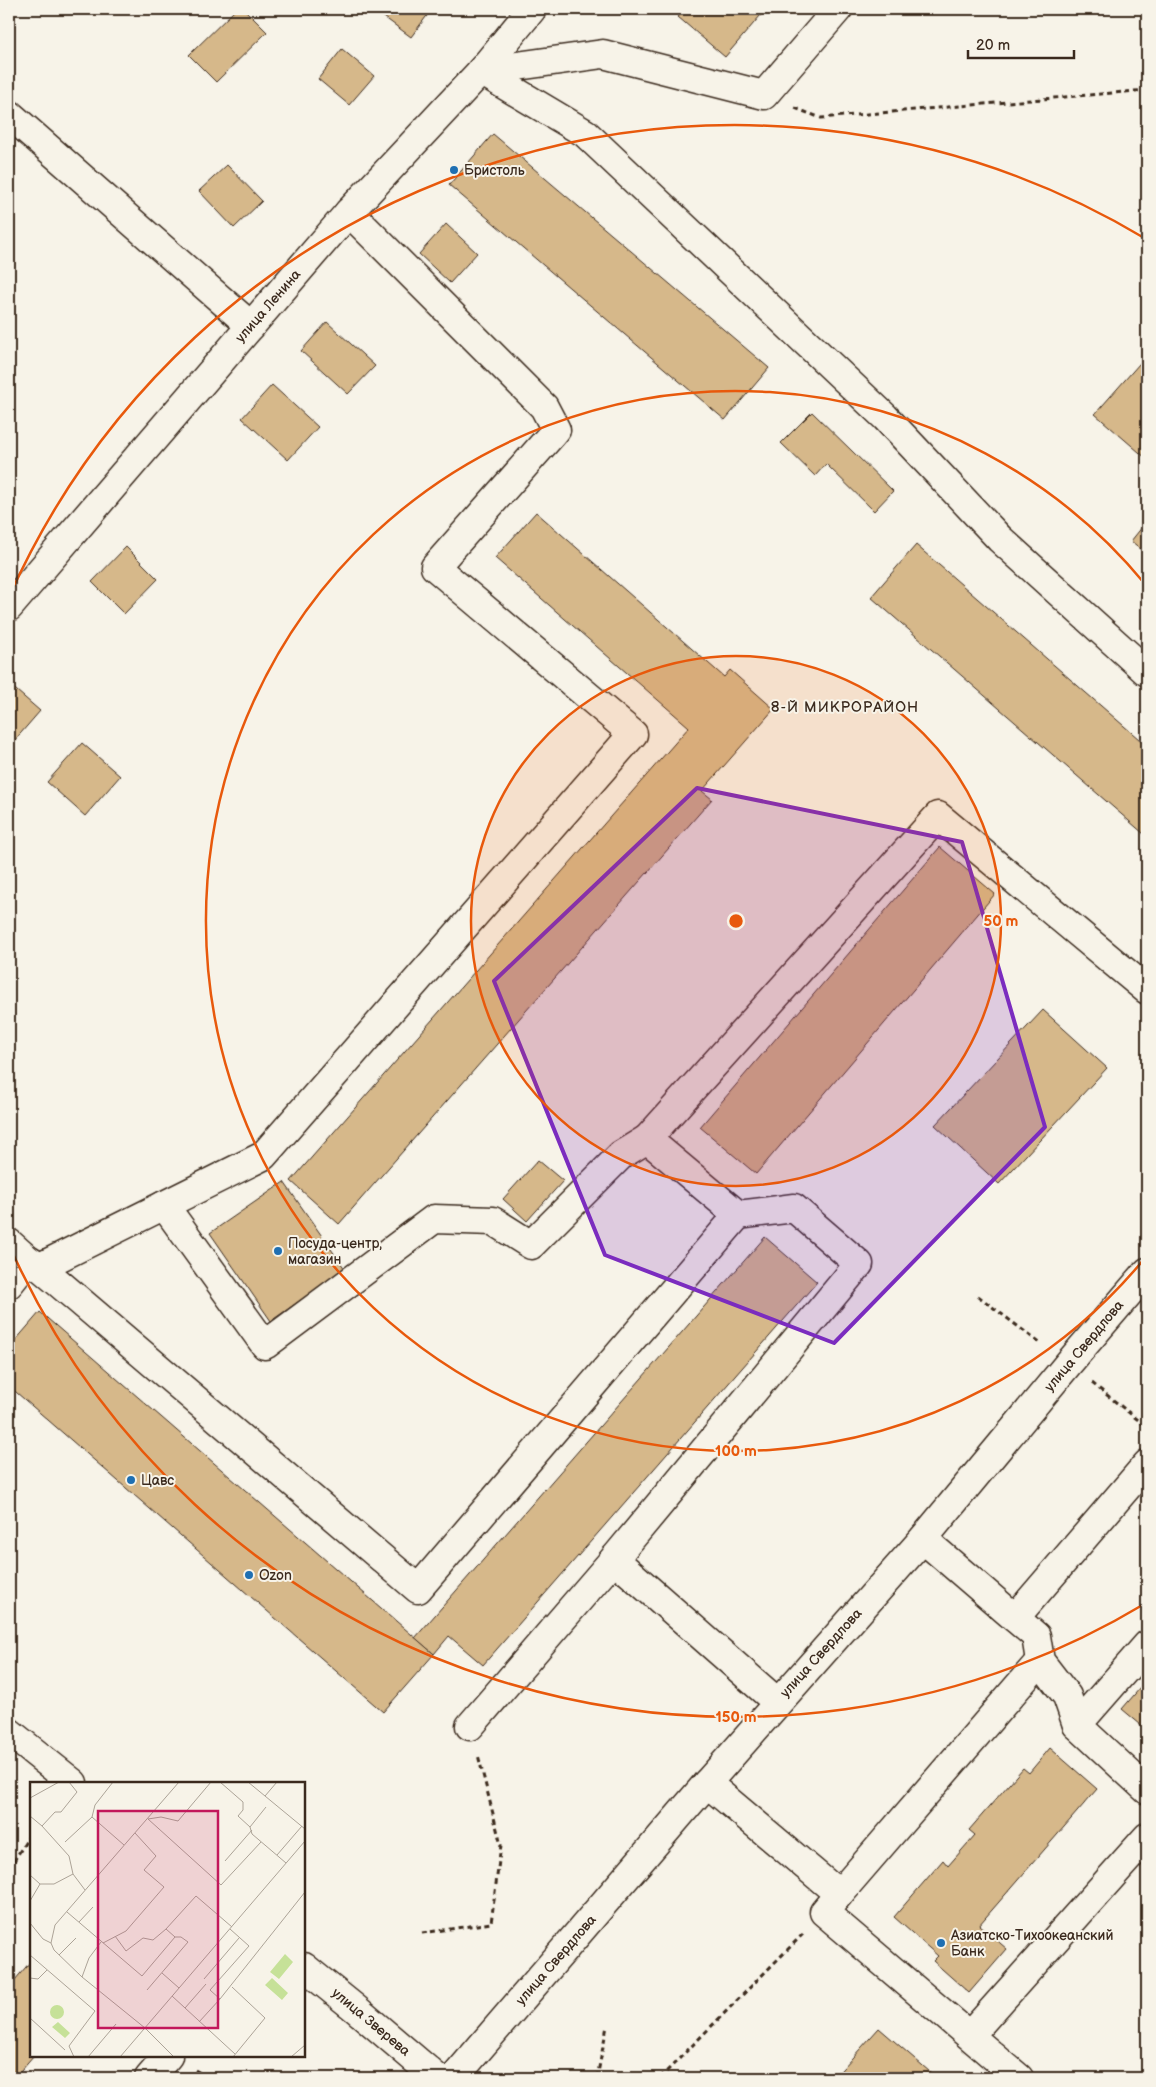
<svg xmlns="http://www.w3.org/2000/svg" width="1156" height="2087" font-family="'Balsamiq Sans',sans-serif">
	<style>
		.building { fill: #d6b88a; stroke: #3b2a1e }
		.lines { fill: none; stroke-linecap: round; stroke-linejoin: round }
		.minor-casing { stroke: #3b2a1e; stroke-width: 31 }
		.major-casing { stroke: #3b2a1e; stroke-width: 31 }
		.path { stroke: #3b2a1e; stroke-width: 3; stroke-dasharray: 5 4; stroke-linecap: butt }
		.minor { stroke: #f7f3e8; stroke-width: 28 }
		.major { stroke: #f7f3e8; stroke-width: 28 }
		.marked { fill: #7b2cbf; fill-opacity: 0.2; stroke: #7b2cbf; stroke-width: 4; stroke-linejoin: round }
		.ring { fill: none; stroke: #e8590c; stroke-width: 2.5 }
		.poi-dot { fill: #1f6fb2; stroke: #f7f3e8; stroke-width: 2 }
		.labels { text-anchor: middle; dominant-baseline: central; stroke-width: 4; stroke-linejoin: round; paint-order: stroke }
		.poi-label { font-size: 14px; fill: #3b2a1e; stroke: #f7f3e8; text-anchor: start }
		.street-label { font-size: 14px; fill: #3b2a1e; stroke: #f7f3e8 }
		.neighbourhood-label { font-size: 15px; letter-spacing: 1px; fill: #3b2a1e; stroke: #f7f3e8 }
		.inset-road { fill: none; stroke: #aca397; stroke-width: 1 }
		.view { fill: #c2185b; fill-opacity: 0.15; stroke: #c2185b; stroke-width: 2.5 }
		.inset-edge { fill: none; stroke: #3b2a1e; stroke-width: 2.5 }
		.centre { fill: #e8590c; stroke: #f7f3e8; stroke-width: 2.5 }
		.ring-label { font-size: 15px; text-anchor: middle; font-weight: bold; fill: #e8590c; stroke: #f7f3e8; stroke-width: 4; stroke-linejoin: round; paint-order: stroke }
	</style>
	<rect width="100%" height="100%" fill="#f7f3e8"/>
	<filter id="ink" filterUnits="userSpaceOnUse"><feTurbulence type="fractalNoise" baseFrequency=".02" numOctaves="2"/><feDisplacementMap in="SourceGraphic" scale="10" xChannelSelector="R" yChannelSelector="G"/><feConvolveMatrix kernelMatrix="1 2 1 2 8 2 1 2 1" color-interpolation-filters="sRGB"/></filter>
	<g filter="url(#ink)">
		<!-- building -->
		<g class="building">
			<path d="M236 9H244L267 32 216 82 189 55Z"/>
			<path d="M373 9H432L411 37Z"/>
			<path d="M685 9H766L725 57 678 17Z"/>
			<path d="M342 49 374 76 349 105 318 79Z"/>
			<path d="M493 134 769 368 725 420 449 185Z"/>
			<path d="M227 165 262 201 234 228 199 191Z"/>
			<path d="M446 224 477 253 450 283 419 254Z"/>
			<path d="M327 322 375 366 348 394 301 351Z"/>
			<path d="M1147 355V459L1095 414Z"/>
			<path d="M272 385 318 427 288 460 242 418Z"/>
			<path d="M812 412 893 491 874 511 826 464 815 476 781 443Z"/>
			<path d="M536 512 724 677 730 670 774 709 702 791 712 799 339 1224 291 1181 689 727 495 558Z"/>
			<path d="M1147 521V554L1131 541Z"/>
			<path d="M916 545 1147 746V831L1144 834 871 597Z"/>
			<path d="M126 547 158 579 124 614 92 582Z"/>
			<path d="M9 684 40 711 14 741 9 736Z"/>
			<path d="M82 743 120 776 85 816 47 782Z"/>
			<path d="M940 847 995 894 756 1174 700 1127Z"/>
			<path d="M1043 1010 1107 1068 999 1184 935 1125Z"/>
			<path d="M538 1160 563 1181 527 1221 503 1199Z"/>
			<path d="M284 1182 345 1269 271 1321 210 1233Z"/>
			<path d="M765 1237 817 1282 483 1665 449 1636 434 1654 415 1638Z"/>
			<path d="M40 1312 434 1654 383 1712 9 1386V1348Z"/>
			<path d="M1147 1680V1730L1122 1709Z"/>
			<path d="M1050 1748 1097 1789 979 1925 1007 1949 969 1993 933 1961 938 1956 894 1917 943 1860 948 1866 975 1835 969 1830 1023 1768 1029 1773Z"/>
			<path d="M31 1961V2056H34L15 2078H9V1987Z"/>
			<path d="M879 2028 937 2078H834Z"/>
		</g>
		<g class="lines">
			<defs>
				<g id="minor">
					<path d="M481 71 585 133 885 417 1000 539 1147 672"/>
					<path d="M481 71 603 54 764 95 838 9"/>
					<path d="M9 114 251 326"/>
					<path d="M164 1205 265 1345 434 1219 493 1221 531 1245 621 1155 647 1139"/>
					<path d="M9 1243 28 1260 40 1267 418 1589 738 1215 647 1139 938 816 1147 990"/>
					<path d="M40 1267 263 1156 633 734 435 567 556 430 544 407 349 212"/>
					<path d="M9 1284 28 1260"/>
					<path d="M923 1539 1036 1636 1040 1661 1067 1696 1077 1725"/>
					<path d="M614 1559 777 1702"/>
					<path d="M1015 1618 1147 1464"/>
					<path d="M1147 1645 1077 1725 1147 1790"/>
					<path d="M470 1726 614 1559 859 1264 794 1208 738 1215"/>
					<path d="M707 1783 839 1894 824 1912 1019 2078"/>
					<path d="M839 1894 1040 1661"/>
					<path d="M970 2035 1147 1837"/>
					<path d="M149 2078 168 2056"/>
				</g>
				<g id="major">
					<path d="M9 607 349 212 481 71 532 9"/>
					<path d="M9 1732 73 1783"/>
					<path d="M304 1967 356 2009 437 2078"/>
					<path d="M454 2078 707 1783 923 1539 1068 1364 1147 1272"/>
				</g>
			</defs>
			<!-- minor casing -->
			<use href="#minor" class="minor-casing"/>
			<!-- major casing -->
			<use href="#major" class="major-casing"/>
			<!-- path -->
			<g class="path">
				<path d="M795 108 821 118 1147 90"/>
				<path d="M978 1296 1041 1344"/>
				<path d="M1092 1383 1147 1427"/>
				<path d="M9 1869 31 1833"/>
				<path d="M422 1933 491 1923 501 1845 478 1755"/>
				<path d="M195 2070 209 2078"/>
				<path d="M597 2078 607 2026"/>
				<path d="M660 2078 803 1934"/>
			</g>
			<!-- minor -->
			<use href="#minor" class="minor"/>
			<!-- major -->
			<use href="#major" class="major"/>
		</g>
	</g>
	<!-- marked area -->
	<path class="marked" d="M697 788 962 842 1045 1127 834 1343 605 1255 494 981Z"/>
	<!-- distance rings -->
	<circle cx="736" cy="921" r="265" fill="#e8590c" fill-opacity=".12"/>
	<g class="ring">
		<circle cx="736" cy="921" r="265"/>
		<path d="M1145 1258A530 530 0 1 1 1145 584"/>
		<path d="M1146 1603A796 796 0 0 1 9 1245M9 597A796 796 0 0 1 1146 239"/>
	</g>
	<!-- markers -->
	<g class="poi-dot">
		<circle cx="454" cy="170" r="5"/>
		<circle cx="278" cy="1251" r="5"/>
		<circle cx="131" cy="1480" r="5"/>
		<circle cx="249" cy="1575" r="5"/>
		<circle cx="941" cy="1943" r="5"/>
	</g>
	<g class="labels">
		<!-- poi labels -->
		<g class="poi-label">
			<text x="464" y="170">Бристоль</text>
			<text x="288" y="1243">Посуда-центр,<tspan x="288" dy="16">магазин</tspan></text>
			<text x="141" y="1480">Цавс</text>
			<text x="259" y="1575">Ozon</text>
			<text x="951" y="1935">Азиатско-Тихоокеанский<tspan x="951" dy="16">Банк</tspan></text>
		</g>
		<!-- street labels -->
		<g class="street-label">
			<text transform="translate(268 306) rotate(-49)">улица Ленина</text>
			<text transform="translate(1084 1346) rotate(-50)">улица Свердлова</text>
			<text transform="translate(821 1653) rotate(-48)">улица Свердлова</text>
			<text transform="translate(556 1960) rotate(-49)">улица Свердлова</text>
			<text transform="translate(371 2022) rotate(40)">улица Зверева</text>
		</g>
		<!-- neighbourhood labels -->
		<g class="neighbourhood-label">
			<text x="845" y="707">8-Й МИКРОРАЙОН</text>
		</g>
	</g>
	<!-- overview -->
	<g transform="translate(30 1782)">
		<rect width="275" height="275" fill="#f7f3e8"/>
		<path d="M255 172 263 180 249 197 240 190ZM242 196 258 211 252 218 235 203ZM20 230a7 7 0 1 1 14 0a7 7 0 1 1-14 0ZM28 240 40 251 35 256 22 245Z" fill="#c6e198"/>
		<path class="inset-road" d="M190 0 213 20V28L208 34 220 45 222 52 256 81M218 0 275 47M235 14 247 0M0 16 29 0M0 34 12 44 25 30H31L47 10 39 0M62 35 65 23 83 0M118 37 191 103 231 60M118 37 131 35 148 39 181 0M12 44 39 74 43 92M220 45 236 25M35 60 62 35 94 63M247 73 272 44M195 79 222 48M0 93 10 102 0 119M10 102H24L43 92 55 108M37 130 112 194 145 155 136 147 166 114 202 145M49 140 63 125M0 141 13 157 21 161M200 147 219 164 180 208 190 217 275 110M85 154 96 169 113 156 123 158 136 147M73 161 96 149 134 105 114 88 126 74 105 51M0 173 65 229 39 264 44 275M29 173 46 156M132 191 149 206M52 195 59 176 71 160M0 196 8 197 17 188M174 197 209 156M202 205 235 236 203 275M117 208 158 160 151 155H145M142 214 205 272M155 226 176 202M0 236 35 268M169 240 190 217M58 275 86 242M90 275 275 59M144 275 115 246 52 195 24 168 21 161 25 143 149 0M261 275 275 263"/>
		<path class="view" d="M68 29H188V246H68Z"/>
		<rect width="275" height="275" class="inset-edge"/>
	</g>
	<circle cx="736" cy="921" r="8" class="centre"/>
	<g class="ring-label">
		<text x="1001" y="926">50 m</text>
		<text x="736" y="1456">100 m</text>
		<text x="736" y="1722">150 m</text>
	</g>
	<!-- margin -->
	<rect width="1156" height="2087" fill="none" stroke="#f7f3e8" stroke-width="30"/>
	<rect x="15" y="15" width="1126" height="2057" fill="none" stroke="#3b2a1e" stroke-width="2" filter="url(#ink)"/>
	<!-- scale -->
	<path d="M968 50v8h106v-8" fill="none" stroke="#3b2a1e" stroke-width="2.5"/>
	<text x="976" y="50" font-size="15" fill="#3b2a1e" stroke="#f7f3e8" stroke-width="4" paint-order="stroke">20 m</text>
</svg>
